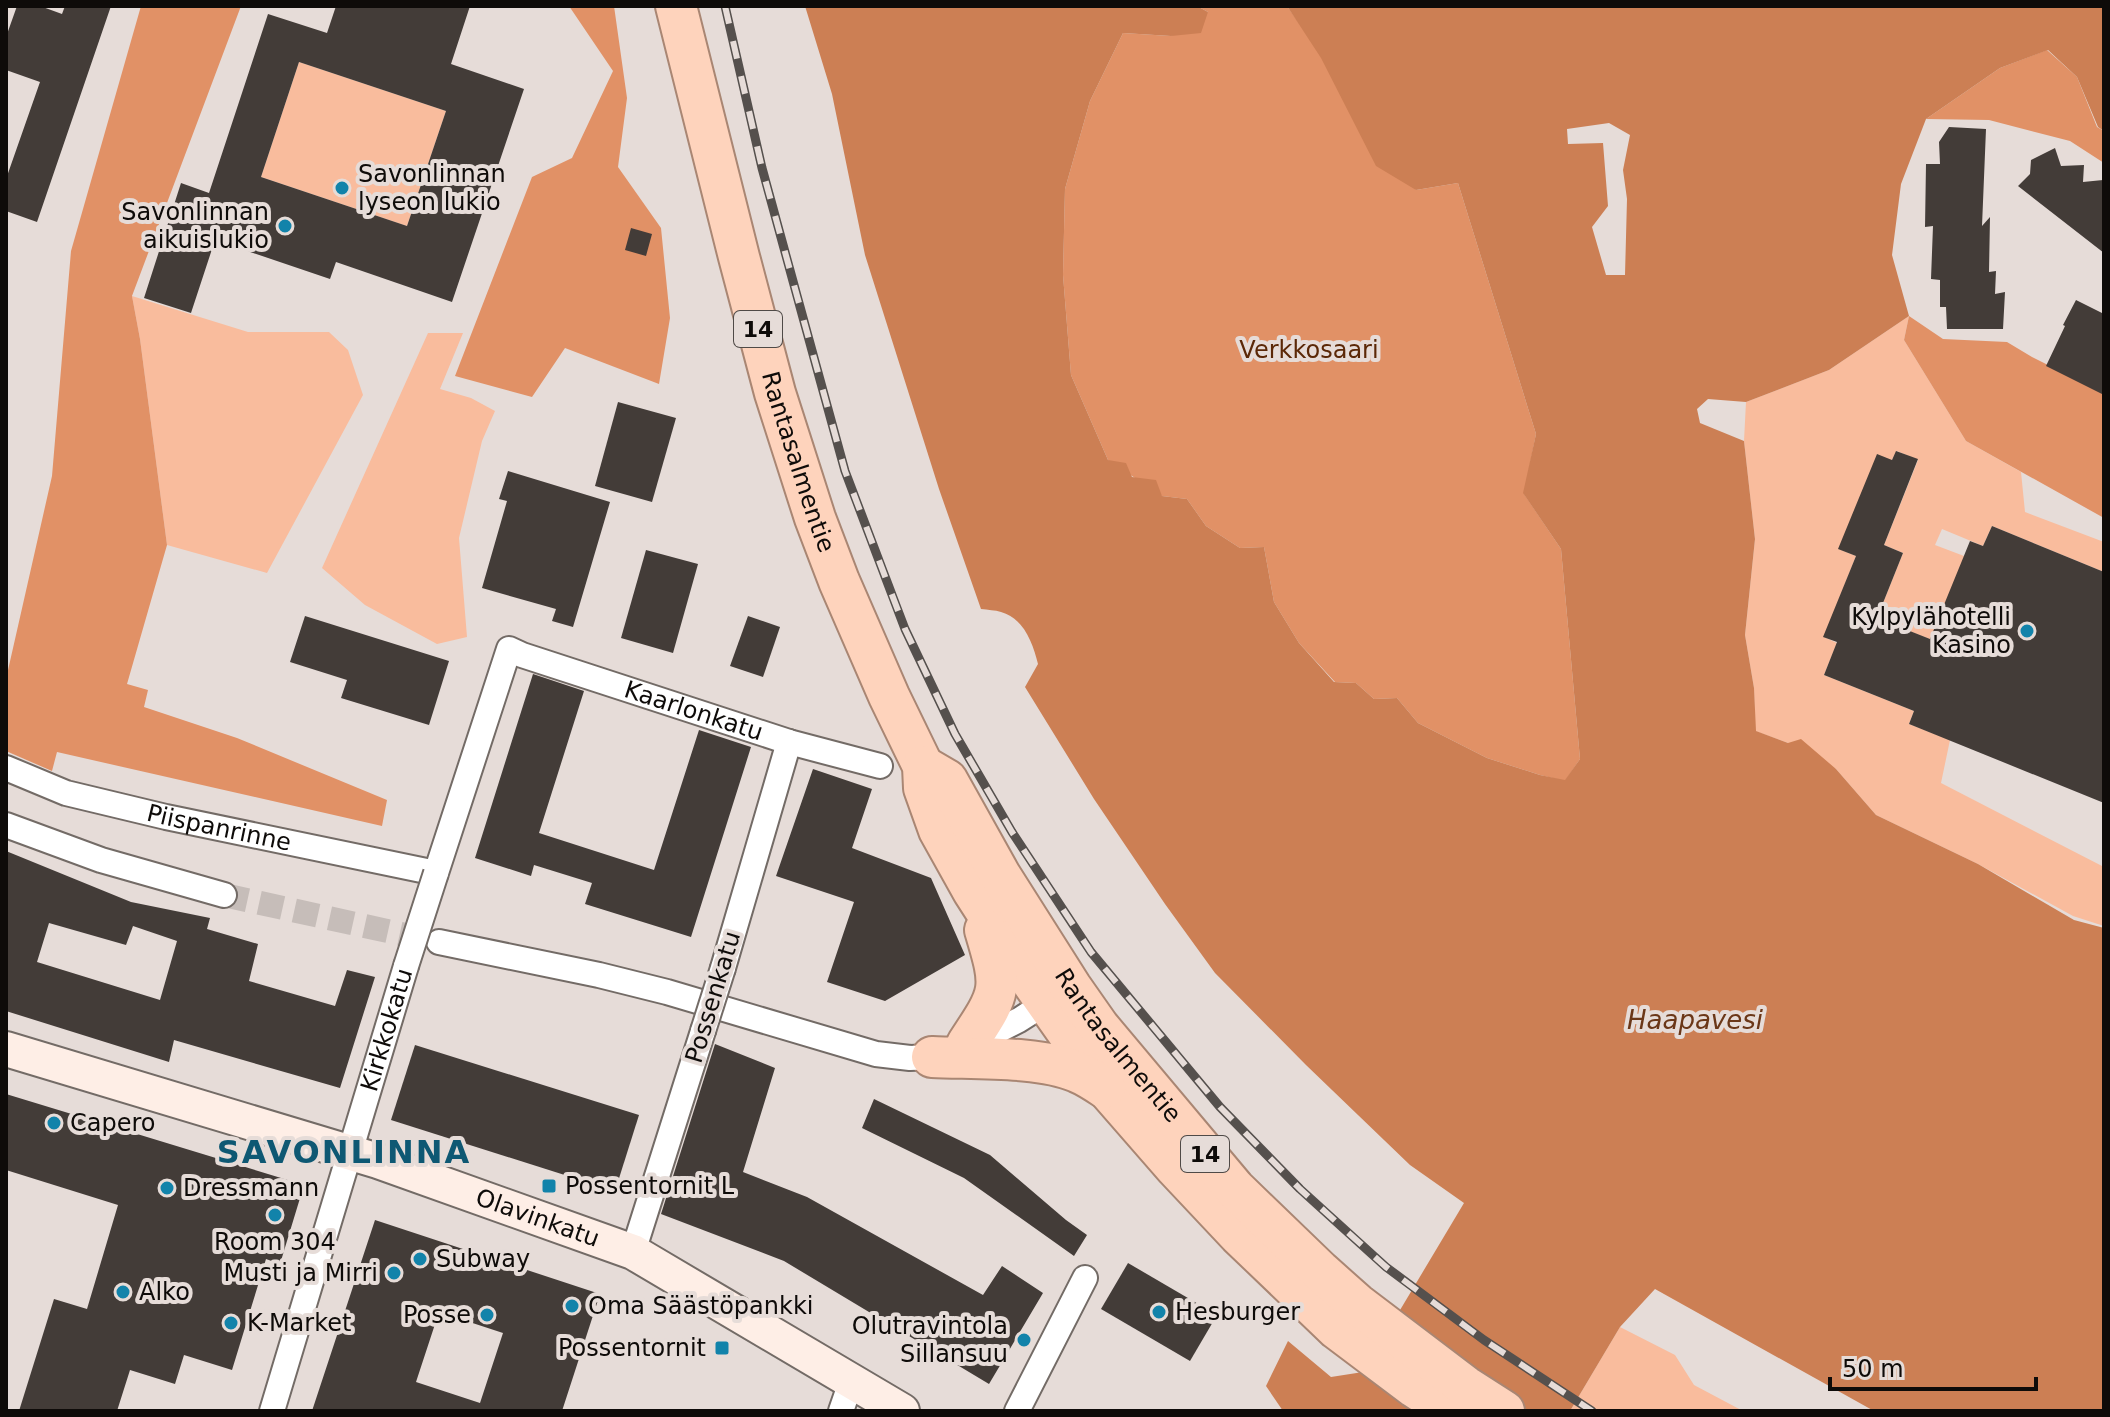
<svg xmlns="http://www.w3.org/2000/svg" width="2110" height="1417" font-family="'DejaVu Sans',sans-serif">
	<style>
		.green { fill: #f9bc9d }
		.forest { fill: #e19166 }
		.water { fill: #cc7f54; fill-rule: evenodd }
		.building { fill: #433c38; fill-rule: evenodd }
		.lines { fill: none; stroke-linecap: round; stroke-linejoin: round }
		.minor-tunnel { stroke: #c6bdb9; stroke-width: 24; stroke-dasharray: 24 12; stroke-linecap: butt }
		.minor-casing { stroke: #736b66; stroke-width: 28 }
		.secondary-casing { stroke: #736b66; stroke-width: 38 }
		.trunk-casing { stroke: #a98673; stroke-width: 44 }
		.minor { stroke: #fff; stroke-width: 24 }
		.secondary { stroke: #feeee6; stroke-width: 34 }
		.trunk { stroke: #fed3bc; stroke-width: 40 }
		.rail-casing { stroke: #55504d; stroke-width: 9 }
		.rail { stroke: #e6dcd8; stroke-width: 6; stroke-dasharray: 18; stroke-linecap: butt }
		.minor-bridge-casing { stroke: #736b66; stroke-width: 28; stroke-linecap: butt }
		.minor-bridge { stroke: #fff; stroke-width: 24 }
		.poi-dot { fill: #1283aa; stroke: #e6dcd8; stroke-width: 3 }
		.labels { text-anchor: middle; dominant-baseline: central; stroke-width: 8; stroke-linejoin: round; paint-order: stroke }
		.shield { fill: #e6dcd8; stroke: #4f4a47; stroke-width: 2 }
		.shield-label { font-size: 22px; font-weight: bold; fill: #0e0b09 }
		.poi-label { font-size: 24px; fill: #0e0b09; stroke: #e6dcd8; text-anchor: start }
		.park-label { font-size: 24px; fill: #5b2807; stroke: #e6dcd8 }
		.street-label { font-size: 24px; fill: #0e0b09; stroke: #e6dcd8 }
		.water-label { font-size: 26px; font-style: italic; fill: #6b3718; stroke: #e6dcd8 }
		.district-label { font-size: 32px; font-weight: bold; letter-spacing: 2px; fill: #0e5873; stroke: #e6dcd8 }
	</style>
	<rect width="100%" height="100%" fill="#e6dcd8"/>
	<!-- green -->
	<g class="green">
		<path d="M299 62 446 111 407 226 261 177Z"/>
		<path d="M132 296 248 332H329L348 350 363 395 267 573 167 545 140 339Z"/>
		<path d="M1909 316 1904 340 1966 441 2021 472 2025 512 2104 542V572L1992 526 1983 546 1942 529 1935 545 1964 556 1944 645 1877 618 1903 553 1884 545 1918 460 1897 451 1839 549 1856 556 1824 637 1837 643 1824 675 1914 711 1909 724 1950 740 1941 783 2104 867V926L2073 916 1978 864 1876 815 1836 769 1788 743 1755 731 1754 688 1745 635 1755 539 1744 441 1746 402 1829 370Z"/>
		<path d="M428 333H463L440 389 471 398 495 411 482 441 459 538 467 637 437 644 365 605 322 568Z"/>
		<path d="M1620 1327 1675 1355 1694 1385 1743 1411H1570Z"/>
	</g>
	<!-- forest -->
	<g class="forest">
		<path d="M141 6H241L132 296 140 339 167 545 127 684 148 690 144 707 237 738 387 800 382 826 57 752 52 771 6 751V679L52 476 71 251Z"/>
		<path d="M569 6H614L627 98 618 167 661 228 670 318 659 384 565 348 532 397 455 376 532 177 572 158 613 71Z"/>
		<path d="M1197 6H1287L1416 190 1458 183 1536 434 1524 494 1561 549 1580 759 1565 781 1540 775 1487 758 1418 723 1397 698 1374 699 1356 683 1335 682 1299 643 1274 602 1264 547 1240 548 1206 526 1187 499 1162 496 1108 460 1071 375 1063 275 1065 189 1090 101 1123 33 1171 36 1208 12Z"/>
		<path d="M2047 50 2077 77 2097 127 2104 131V163L2070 141 1989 120 1926 119 2000 68Z"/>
		<path d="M1909 316 1943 339 2007 342 2032 357 2104 393V518L1966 441 1904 340Z"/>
	</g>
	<!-- water -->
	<path class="water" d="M805 6H1197L1208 12 1201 33 1171 36 1123 33 1090 101 1065 189 1063 275 1071 375 1108 460 1126 463 1132 477 1156 480 1162 496 1187 499 1206 526 1240 548 1264 547 1274 602 1299 643 1334 682 1356 683 1374 699 1397 698 1418 723 1487 758 1540 775 1565 780 1580 759 1561 549 1523 493 1536 434 1458 183 1416 190 1376 166 1321 58 1287 6H2104V131L2098 127 2077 77 2048 50 2000 68 1926 119 1901 184 1892 255 1909 316 1829 370 1746 402 1708 399 1697 409 1700 423 1744 441 1755 539 1745 635 1754 688 1756 731 1788 743 1801 739 1836 769 1876 815 1978 864 2074 920 2104 928V1411H1874L1655 1289 1620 1327 1570 1411H1283L1266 1386 1288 1341 1331 1377 1363 1372 1464 1203 1410 1165 1306 1065 1215 973 1165 904 1094 799 1025 687 1038 664C1033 644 1024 618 1001 612 995 610 988 610 981 609L939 489 865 255 832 94ZM1609 123 1630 135 1623 170 1627 199 1625 275H1606L1592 227 1608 206 1603 143 1568 144 1567 129Z"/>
	<!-- building -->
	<g class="building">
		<path d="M17 6H40L62 14 65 6H111L37 222 6 211V179L40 82 6 70V37Z"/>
		<path d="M336 6H470L451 64 524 89 452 302 336 262 330 279 215 240 191 313 144 298 181 183 209 193 268 14 327 33ZM299 62 446 111 407 226 261 177Z"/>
		<path d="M1949 127 1986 129 1982 226 1990 217 1989 272 1996 271 1995 294 2005 292 2003 329H1947L1946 307H1940V280L1931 279 1933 226 1925 227 1926 164H1940L1939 142Z"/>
		<path d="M2055 148 2061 166 2084 165 2083 182 2103 180 2104 253 2018 186 2030 174 2031 160Z"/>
		<path d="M631 228 652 234 646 256 625 250Z"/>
		<path d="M2076 300 2104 314V395L2046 366 2065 326 2063 325Z"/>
		<path d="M618 402 676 418 652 502 595 486Z"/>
		<path d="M1896 451 1918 459 1884 545 1903 553 1877 618 1930 639 1970 541 1983 546 1992 526 2104 572V803L1909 724 1914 711 1824 675 1837 642 1823 637 1856 556 1838 549 1877 454 1892 460Z"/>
		<path d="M508 471 610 502 573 627 552 621 556 609 482 588 507 501 499 499Z"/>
		<path d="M646 550 698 564 673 653 621 638Z"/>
		<path d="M305 616 449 661 429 725 341 698 347 680 290 662Z"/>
		<path d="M748 616 780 627 763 677 730 666Z"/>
		<path d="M533 674 584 691 539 833 654 870 699 730 751 747 691 937 585 904 592 883 534 865 531 876 475 858Z"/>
		<path d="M813 769 872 789 852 848 931 878 965 955 885 1001 827 982 854 902 776 876Z"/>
		<path d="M6 851 131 902 210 918 207 929 258 944 249 981 335 1006 347 970 375 977 340 1088 174 1040 169 1062 6 1011ZM49 923 126 945 133 926 177 941 160 1000 37 962Z"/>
		<path d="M715 1044 775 1068 743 1172 807 1197 983 1295 1002 1266 1043 1293 989 1384 784 1261 661 1214Z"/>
		<path d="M415 1045 639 1115 615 1191 391 1120Z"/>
		<path d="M6 1094 304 1185 280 1264 266 1259 232 1370 184 1355 175 1384 130 1370 117 1411H19L54 1299 87 1309 118 1205 6 1170Z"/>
		<path d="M874 1099 990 1155 1066 1220 1087 1235 1074 1256 964 1178 862 1128Z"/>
		<path d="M375 1220 600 1294 562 1411H312ZM439 1312 503 1333 480 1403 416 1382Z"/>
		<path d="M1128 1263 1217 1315 1190 1361 1101 1309Z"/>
	</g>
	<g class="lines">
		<!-- minor-tunnel -->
		<path class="minor-tunnel" d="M224 895 433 941"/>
		<defs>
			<g id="minor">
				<path id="s1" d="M6 768 66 793 166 817 436 873 509 649 522 655 789 742 880 766"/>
				<path d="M6 825 101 860 224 895"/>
				<path d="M439 942 599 975 667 992 876 1054 910 1058 932 1057 991 1034 1019 1020 1055 997"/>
				<path d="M723 968 789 742"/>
				<path d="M633 1252 703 1031"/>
				<path id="s2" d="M272 1411 406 966"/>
				<path d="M841 1411 851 1382"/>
				<path d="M1017 1411 1085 1278"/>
			</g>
			<g id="secondary">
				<path id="s3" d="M6 1049 378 1161 633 1252 902 1411"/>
			</g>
			<g id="trunk">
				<path id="s4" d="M676 6 739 257 775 393 815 518 839 581 889 696 923 766 924 788 939 830 973 891 1025 972 1108 1090 1176 1168 1239 1235 1337 1329 1414 1387 1451 1411"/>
				<path id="s5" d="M923 766 947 780 1000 875 1071 987 1099 1027 1235 1189 1320 1271 1357 1304 1465 1386 1504 1411"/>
				<path d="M967 1044C1002 991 1003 990 985 930"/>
				<path d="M932 1057C973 1059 1041 1056 1077 1072 1087 1076 1096 1082 1105 1088"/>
			</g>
		</defs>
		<!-- minor casing -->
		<use href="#minor" class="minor-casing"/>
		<!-- secondary casing -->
		<use href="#secondary" class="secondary-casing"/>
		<!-- trunk casing -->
		<use href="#trunk" class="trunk-casing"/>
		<!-- minor -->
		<use href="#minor" class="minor"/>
		<!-- secondary -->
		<use href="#secondary" class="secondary"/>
		<!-- trunk -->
		<use href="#trunk" class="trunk"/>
		<defs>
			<path id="rail" d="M725 6 762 168 845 471 905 629 955 734 1012 832 1091 952 1220 1107 1300 1189 1386 1267 1484 1340 1592 1411"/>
		</defs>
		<!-- rail casing -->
		<use href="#rail" class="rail-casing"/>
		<!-- rail -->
		<use href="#rail" class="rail"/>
		<defs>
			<g id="minor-bridge">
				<path d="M406 966 436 873"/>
				<path d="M703 1031 723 968"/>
			</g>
		</defs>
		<!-- minor-bridge casing -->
		<use href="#minor-bridge" class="minor-bridge-casing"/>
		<!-- minor-bridge -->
		<use href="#minor-bridge" class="minor-bridge"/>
	</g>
	<!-- markers -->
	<g class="poi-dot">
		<circle cx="342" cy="188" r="8"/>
		<circle cx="285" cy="226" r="8"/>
		<circle cx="2027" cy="631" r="8"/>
		<circle cx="54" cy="1123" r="8"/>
		<rect x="541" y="1178" width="16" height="16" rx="4"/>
		<circle cx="167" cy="1188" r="8"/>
		<circle cx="275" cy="1215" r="8"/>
		<circle cx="420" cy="1259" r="8"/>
		<circle cx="394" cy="1273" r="8"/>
		<circle cx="123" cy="1292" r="8"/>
		<circle cx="572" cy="1306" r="8"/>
		<circle cx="1159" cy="1312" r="8"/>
		<circle cx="487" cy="1315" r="8"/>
		<circle cx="231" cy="1323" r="8"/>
		<circle cx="1024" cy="1340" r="8"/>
		<rect x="714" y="1340" width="16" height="16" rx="4"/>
	</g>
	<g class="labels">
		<!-- shield labels -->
		<g class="shield">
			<rect x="734" y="311" width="48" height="36" rx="6"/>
			<rect x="1181" y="1136" width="48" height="36" rx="6"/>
		</g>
		<g class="shield-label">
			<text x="758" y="329">14</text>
			<text x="1205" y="1154">14</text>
		</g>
		<!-- poi labels -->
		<g class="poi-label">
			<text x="358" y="174">Savonlinnan<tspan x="358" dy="28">lyseon lukio</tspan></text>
			<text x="269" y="212" text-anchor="end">Savonlinnan<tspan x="269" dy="28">aikuislukio</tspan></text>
			<text x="2011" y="617" text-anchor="end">Kylpylähotelli<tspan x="2011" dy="28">Kasino</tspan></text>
			<text x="70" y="1123">Capero</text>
			<text x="565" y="1186">Possentornit L</text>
			<text x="183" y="1188">Dressmann</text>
			<text x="275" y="1242" text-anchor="middle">Room 304</text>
			<text x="436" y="1259">Subway</text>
			<text x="378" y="1273" text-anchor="end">Musti ja Mirri</text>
			<text x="139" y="1292">Alko</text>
			<text x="588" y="1306">Oma Säästöpankki</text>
			<text x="1175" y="1312">Hesburger</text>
			<text x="471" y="1315" text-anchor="end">Posse</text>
			<text x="247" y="1323">K-Market</text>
			<text x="1008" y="1326" text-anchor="end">Olutravintola<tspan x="1008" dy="28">Sillansuu</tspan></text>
			<text x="706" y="1348" text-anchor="end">Possentornit</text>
		</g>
		<!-- park labels -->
		<g class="park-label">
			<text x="1309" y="350">Verkkosaari</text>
		</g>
		<!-- street labels -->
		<g class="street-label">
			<text stroke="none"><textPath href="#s4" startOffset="472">Rantasalmentie</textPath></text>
			<text stroke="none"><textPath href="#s1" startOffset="874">Kaarlonkatu</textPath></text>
			<text stroke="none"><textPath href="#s1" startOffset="222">Piispanrinne</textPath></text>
			<text transform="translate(713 997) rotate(-73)">Possenkatu</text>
			<text stroke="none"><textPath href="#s2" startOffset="398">Kirkkokatu</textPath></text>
			<text stroke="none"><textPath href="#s5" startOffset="344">Rantasalmentie</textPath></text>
			<text stroke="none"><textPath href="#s3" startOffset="558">Olavinkatu</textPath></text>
		</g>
		<!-- water labels -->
		<g class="water-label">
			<text x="1695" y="1020">Haapavesi</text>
		</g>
		<!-- district labels -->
		<g class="district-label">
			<text x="344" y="1152">SAVONLINNA</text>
		</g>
	</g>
	<!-- border -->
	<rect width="2110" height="1417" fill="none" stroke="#0e0b09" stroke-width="16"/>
	<!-- scale -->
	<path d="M1830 1377v12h206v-12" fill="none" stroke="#0e0b09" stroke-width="4"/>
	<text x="1842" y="1377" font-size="24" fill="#0e0b09" stroke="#e6dcd8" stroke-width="6" paint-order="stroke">50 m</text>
</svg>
